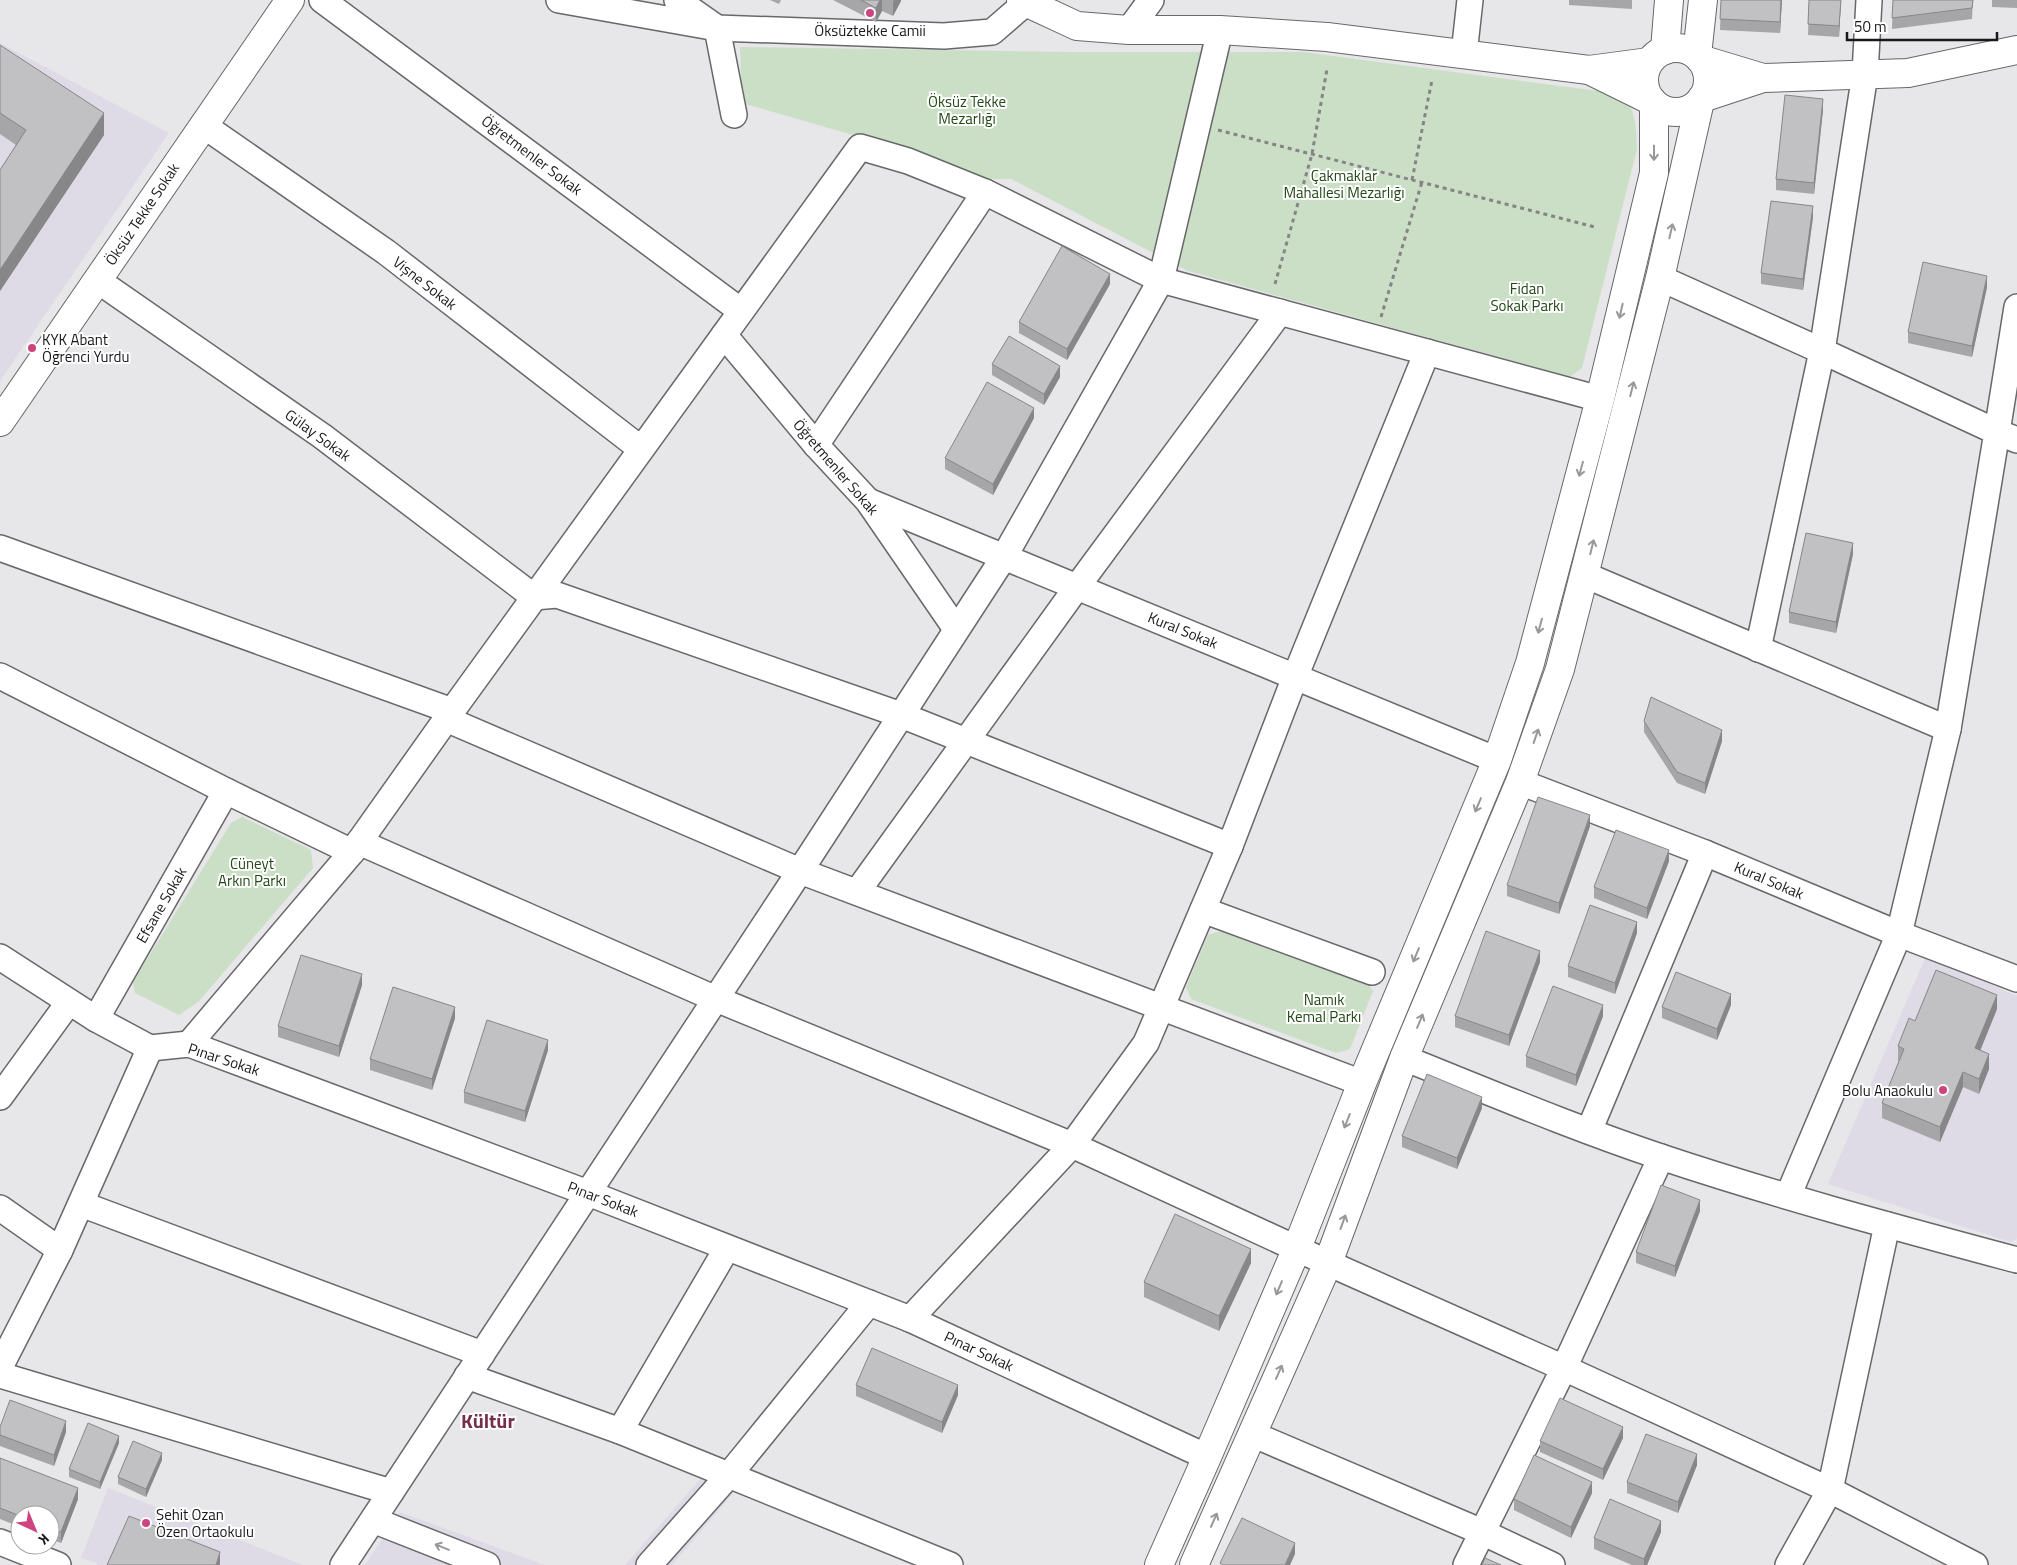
<svg xmlns="http://www.w3.org/2000/svg" width="2017" height="1565" font-family="'Titillium Web',sans-serif">
	<style>
		.built { fill: #dfdbe6 }
		.green { fill: #cbdfc6 }
		.lines { fill: none; stroke-linecap: round; stroke-linejoin: round }
		.minor-casing { stroke: #68676a; stroke-width: 28 }
		.major-casing { stroke: #68676a; stroke-width: 30 }
		.path { stroke: #858486; stroke-width: 3; stroke-dasharray: 4 4; stroke-linecap: butt }
		.minor { stroke: #fff; stroke-width: 25 }
		.major { stroke: #fff; stroke-width: 28 }
		.wall { fill: #a6a5a8 }
		.shaded-wall { fill: #878688 }
		.building { fill: #c1c0c3; stroke: #878688 }
		.oneway { stroke: #989898 }
		.poi-dot { fill: #cd447e; stroke: #fff; stroke-width: 2 }
		.labels { text-anchor: middle; dominant-baseline: central; stroke-width: 4; stroke-linejoin: round; paint-order: stroke }
		.poi-label { font-size: 15px; fill: #1a191a; stroke: #fff; text-anchor: start }
		.park-label { font-size: 15px; fill: #224816; stroke: #fff }
		.street-label { font-size: 15px; fill: #1a191a; stroke: #fff }
		.district-label { font-size: 20px; font-weight: bold; fill: #74304b; stroke: #fff }
	</style>
	<rect width="100%" height="100%" fill="#e7e6e9"/>
	<!-- built -->
	<g class="built">
		<path d="M0 43 169 133 0 381Z"/>
		<path d="M1926 956 2017 996V1238L2011 1242 1828 1184Z"/>
		<path d="M702 1477 735 1491 672 1565H625Z"/>
		<path d="M108 1488 303 1565H97V1563L81 1558Z"/>
		<path d="M400 1512 545 1565H365Z"/>
	</g>
	<!-- green -->
	<g class="green">
		<path d="M740 47 1073 52H1303L1614 93C1618 96 1624 99 1627 102 1637 115 1636 134 1637 149L1582 368 1570 377 1188 271 1011 179H986L877 142 742 103Z"/>
		<path d="M242 817 311 850 313 868 199 1001 179 1015 135 993 133 982 231 823Z"/>
		<path d="M1221 931 1366 981 1373 991 1350 1049 1336 1053 1191 999 1186 987 1208 935Z"/>
	</g>
	<g class="lines">
		<defs>
			<g id="minor">
				<path d="M322 0 741 311"/>
				<path d="M559 0 717 28 944 36 992 32 1029 0"/>
				<path d="M677 0 717 28 734 115"/>
				<path d="M1129 30 1151 0"/>
				<path d="M1464 54 1470 0"/>
				<path d="M203 125 386 252 641 449"/>
				<path d="M985 192 1161 280 1600 399"/>
				<path d="M1660 278 1822 351 1758 649"/>
				<path d="M97 280 322 436 534 597 557 595 901 715 1230 846"/>
				<path d="M2017 307 1997 432 2017 440"/>
				<path d="M724 335 816 445 868 501 956 629"/>
				<path d="M868 501 1497 760"/>
				<path d="M0 548 452 711"/>
				<path d="M1585 575 1948 729"/>
				<path d="M0 676 226 791 352 852"/>
				<path d="M446 719 800 871 1362 1083"/>
				<path d="M1520 782 1705 853 1899 934 2017 979"/>
				<path d="M359 842 716 999 1072 1145 1328 1263 1564 1368 1830 1490 1975 1565"/>
				<path d="M857 892 1077 587 1280 312"/>
				<path d="M1203 910 1372 972"/>
				<path d="M0 957 96 1019 150 1048 189 1044 588 1193 910 1319 1207 1457"/>
				<path d="M96 1019 226 791"/>
				<path d="M189 1044 352 852 452 711 860 147 908 161 985 192 816 445"/>
				<path d="M1404 1058C1489 1092 1574 1128 1661 1157 1778 1196 1898 1228 2017 1260"/>
				<path d="M0 1097 69 1002"/>
				<path d="M1589 1131 1705 853"/>
				<path d="M1788 1196 1899 934 1948 729 1997 432 1822 351 1865 74 1869 0"/>
				<path d="M81 1204 482 1354"/>
				<path d="M0 1208 60 1250"/>
				<path d="M910 1319 1072 1145 1146 1043 1230 846 1295 677 1427 352"/>
				<path d="M0 1367 60 1250 150 1048"/>
				<path d="M0 1375 391 1492"/>
				<path d="M467 1376 620 1431 950 1565"/>
				<path d="M620 1431 727 1248"/>
				<path d="M1252 1434 1482 1532 1552 1565"/>
				<path d="M373 1520 487 1565"/>
				<path d="M0 1542 58 1565"/>
				<path d="M343 1565 800 871 1004 557 1161 280 1220 30"/>
				<path d="M649 1565 729 1475 869 1303"/>
				<path d="M1466 1565 1564 1368 1661 1157"/>
				<path d="M1788 1565 1830 1490 1887 1225"/>
			</g>
			<g id="major">
				<path d="M1021 0 1077 26 1129 30H1220L1327 37 1589 70"/>
				<circle cx="1676" cy="80" r="32"/>
				<path d="M1665 50 1669 0"/>
				<path d="M1697 55 1703 0"/>
				<path d="M1700 59 1763 78 1702 98"/>
				<path d="M1649 62 1589 70 1652 101"/>
				<path d="M1763 78 1908 73 2017 50"/>
				<path d="M0 422 290 0"/>
				<path d="M1159 1565 1207 1457 1297 1248 1362 1083 1497 760 1530 663 1600 399 1654 173V104"/>
				<path d="M1194 1565 1328 1263 1404 1058 1520 782 1560 669 1660 278 1700 101"/>
			</g>
		</defs>
		<!-- minor casing -->
		<use href="#minor" class="minor-casing"/>
		<!-- major casing -->
		<use href="#major" class="major-casing"/>
		<!-- path -->
		<g class="path">
			<path d="M1218 130 1595 227"/>
			<path d="M1412 180 1432 80"/>
			<path d="M1275 284 1312 154 1327 69"/>
			<path d="M1381 317 1422 182"/>
		</g>
		<!-- minor -->
		<use href="#minor" class="minor"/>
		<!-- major -->
		<use href="#major" class="major"/>
	</g>
	<!-- wall -->
	<g class="wall">
		<path d="M770 0H781L779 4Z"/>
		<path d="M833 0H901V1L893 16 882 11 876 22Z"/>
		<path d="M1569 0H1632V9L1569 5Z"/>
		<path d="M1721 0H1782L1780 33 1720 30Z"/>
		<path d="M1809 0H1841L1839 37 1808 35Z"/>
		<path d="M1893 0H1973L1972 19 1892 29Z"/>
		<path d="M1992 0H2017V8L1992 7Z"/>
		<path d="M0 45 104 135 0 291V170L16 145 0 134Z"/>
		<path d="M1823 110 1814 194 1776 190V179Z"/>
		<path d="M1813 217 1803 290 1761 284V273Z"/>
		<path d="M1110 284 1067 360 1019 333V322Z"/>
		<path d="M1987 287 1972 357 1908 343V332Z"/>
		<path d="M992 364 1060 377 1044 405 992 375Z"/>
		<path d="M1034 418 993 495 945 469V458Z"/>
		<path d="M1853 554 1836 633 1789 623V612Z"/>
		<path d="M1644 721 1722 741 1705 794 1677 783 1644 732Z"/>
		<path d="M1590 826 1559 914 1507 896V885Z"/>
		<path d="M1669 861 1647 919 1594 898V887Z"/>
		<path d="M1637 933 1615 994 1568 977V966Z"/>
		<path d="M1540 962 1509 1046 1455 1027V1016Z"/>
		<path d="M362 985 339 1057 278 1037V1026Z"/>
		<path d="M1731 1005 1717 1040 1662 1018V1007Z"/>
		<path d="M1997 1009 1980 1051 1989 1069 1979 1094 1963 1087 1940 1142 1882 1118V1103L1899 1061H1898V1046L1915 1021Z"/>
		<path d="M1603 1016 1576 1086 1526 1067V1056Z"/>
		<path d="M455 1018 432 1090 370 1070V1059Z"/>
		<path d="M548 1050 525 1122 464 1103V1092Z"/>
		<path d="M1482 1108 1457 1169 1402 1147V1136Z"/>
		<path d="M1700 1211 1675 1277 1636 1263V1252Z"/>
		<path d="M1251 1263 1219 1331 1144 1297V1282Z"/>
		<path d="M856 1385 958 1395 942 1433 856 1396Z"/>
		<path d="M66 1432 54 1466 0 1446V1435Z"/>
		<path d="M1623 1438 1603 1480 1540 1452V1441Z"/>
		<path d="M119 1443 100 1489 69 1477V1469Z"/>
		<path d="M0 1458 78 1499 61 1543 50 1539V1515H20V1527L0 1519Z"/>
		<path d="M162 1460 146 1497 118 1484V1477Z"/>
		<path d="M1697 1465 1678 1513 1627 1493V1482Z"/>
		<path d="M1592 1493 1571 1538 1514 1510V1499Z"/>
		<path d="M1661 1532 1647 1565H1632L1594 1549V1538Z"/>
	</g>
	<!-- shaded-wall -->
	<g class="shaded-wall">
		<path d="M880 0H882V11L876 22V8Z"/>
		<path d="M894 0H901V1L893 16V2Z"/>
		<path d="M1781 0H1782L1780 33V22Z"/>
		<path d="M1841 0 1839 37V26Z"/>
		<path d="M1823 99V110L1814 194V183Z"/>
		<path d="M104 113V135L0 291V270Z"/>
		<path d="M1813 206V217L1803 290V279Z"/>
		<path d="M1110 274V284L1067 360V349Z"/>
		<path d="M1987 276V287L1972 357V346Z"/>
		<path d="M1060 366V377L1044 405V394Z"/>
		<path d="M1034 408V418L993 495V484Z"/>
		<path d="M1853 543V554L1836 633V622Z"/>
		<path d="M1722 730V741L1705 794V783Z"/>
		<path d="M1590 815V826L1559 914V903Z"/>
		<path d="M1669 850V861L1647 919V908Z"/>
		<path d="M1637 922V933L1615 994V983Z"/>
		<path d="M1540 951V962L1509 1046V1035Z"/>
		<path d="M362 974V985L339 1057V1046Z"/>
		<path d="M1731 994V1005L1717 1040V1029Z"/>
		<path d="M1997 995V1009L1975 1063V1048Z"/>
		<path d="M1603 1005V1016L1576 1086V1075Z"/>
		<path d="M455 1007V1018L432 1090V1079Z"/>
		<path d="M548 1040V1050L525 1122V1111Z"/>
		<path d="M1989 1054V1069L1979 1094V1079Z"/>
		<path d="M1963 1072V1087L1940 1142V1127Z"/>
		<path d="M1482 1097V1108L1457 1169V1158Z"/>
		<path d="M1700 1200V1211L1675 1277V1266Z"/>
		<path d="M1251 1249V1263L1219 1331V1316Z"/>
		<path d="M958 1385V1395L942 1433V1422Z"/>
		<path d="M66 1421V1432L54 1466V1455Z"/>
		<path d="M1623 1427V1438L1603 1480V1469Z"/>
		<path d="M119 1436V1443L100 1489V1482Z"/>
		<path d="M162 1453V1460L146 1497V1489Z"/>
		<path d="M1697 1454V1465L1678 1513V1502Z"/>
		<path d="M1592 1482V1493L1571 1538V1527Z"/>
		<path d="M78 1488V1499L61 1543V1532Z"/>
		<path d="M1661 1521V1532L1647 1565H1644V1559Z"/>
		<path d="M1295 1543V1554L1290 1565H1285Z"/>
		<path d="M220 1552V1565H216Z"/>
	</g>
	<!-- building -->
	<g class="building">
		<path d="M861 0H880L876 8Z"/>
		<path d="M1721 0H1781L1780 22 1720 19Z"/>
		<path d="M1809 0H1841L1839 26 1808 24Z"/>
		<path d="M1893 0H1973L1972 8 1892 18Z"/>
		<path d="M0 45 104 113 0 270V170L26 130 0 113Z"/>
		<path d="M1785 95 1823 99 1814 183 1776 179Z"/>
		<path d="M1771 201 1813 206 1803 279 1761 273Z"/>
		<path d="M1062 246 1110 274 1067 349 1019 322Z"/>
		<path d="M1923 262 1987 276 1972 346 1908 332Z"/>
		<path d="M1009 336 1060 366 1044 394 992 364Z"/>
		<path d="M987 382 1034 408 993 484 945 458Z"/>
		<path d="M1806 533 1853 543 1836 622 1789 612Z"/>
		<path d="M1651 697 1722 730 1705 783 1677 772 1644 721Z"/>
		<path d="M1538 797 1590 815 1559 903 1507 885Z"/>
		<path d="M1616 830 1669 850 1647 908 1594 887Z"/>
		<path d="M1590 905 1637 922 1615 983 1568 966Z"/>
		<path d="M1486 931 1540 951 1509 1035 1455 1016Z"/>
		<path d="M301 955 362 974 339 1046 278 1026Z"/>
		<path d="M1936 970 1997 995 1975 1048 1989 1054 1979 1079 1963 1072 1940 1127 1882 1103 1904 1049 1898 1046 1909 1018 1915 1021Z"/>
		<path d="M1676 972 1731 994 1717 1029 1662 1007Z"/>
		<path d="M1553 986 1603 1005 1576 1075 1526 1056Z"/>
		<path d="M393 987 455 1007 432 1079 370 1059Z"/>
		<path d="M487 1020 548 1040 525 1111 464 1092Z"/>
		<path d="M1427 1074 1482 1097 1457 1158 1402 1136Z"/>
		<path d="M1661 1185 1700 1200 1675 1266 1636 1252Z"/>
		<path d="M1175 1214 1251 1249 1219 1316 1144 1282Z"/>
		<path d="M872 1348 958 1385 942 1422 856 1385Z"/>
		<path d="M1560 1398 1623 1427 1603 1469 1540 1441Z"/>
		<path d="M10 1400 66 1421 54 1455 0 1435V1427Z"/>
		<path d="M88 1423 119 1436 100 1482 69 1469Z"/>
		<path d="M1646 1434 1697 1454 1678 1502 1627 1482Z"/>
		<path d="M133 1441 162 1453 146 1489 118 1477Z"/>
		<path d="M1534 1455 1592 1482 1571 1527 1514 1499Z"/>
		<path d="M0 1458 78 1488 61 1532 50 1528V1515H20V1516L0 1508Z"/>
		<path d="M1610 1499 1661 1521 1644 1559 1594 1538Z"/>
		<path d="M129 1516 220 1552 216 1565H107Z"/>
		<path d="M1242 1518 1295 1543 1285 1565H1223L1220 1563Z"/>
		<path d="M1485 1558 1501 1565H1482Z"/>
	</g>
	<!-- one-way arrows -->
	<defs><path id="oneway-shaft" d="M-6 0H5M1.5-3L5.5 0L1.5 3" fill="none" stroke-width="1.6" stroke-linecap="round" stroke-linejoin="round" transform="scale(1.25)"/></defs>
	<g class="oneway">
		<use href="#oneway-shaft" transform="translate(1654 153) rotate(90)"/>
		<use href="#oneway-shaft" transform="translate(1671 231) rotate(-77)"/>
		<use href="#oneway-shaft" transform="translate(1621 311) rotate(103)"/>
		<use href="#oneway-shaft" transform="translate(1632 389) rotate(-76)"/>
		<use href="#oneway-shaft" transform="translate(1581 469) rotate(105)"/>
		<use href="#oneway-shaft" transform="translate(1592 547) rotate(-76)"/>
		<use href="#oneway-shaft" transform="translate(1540 626) rotate(105)"/>
		<use href="#oneway-shaft" transform="translate(1536 736) rotate(-71)"/>
		<use href="#oneway-shaft" transform="translate(1478 805) rotate(113)"/>
		<use href="#oneway-shaft" transform="translate(1416 955) rotate(113)"/>
		<use href="#oneway-shaft" transform="translate(1420 1021) rotate(-67)"/>
		<use href="#oneway-shaft" transform="translate(1347 1121) rotate(112)"/>
		<use href="#oneway-shaft" transform="translate(1343 1222) rotate(-70)"/>
		<use href="#oneway-shaft" transform="translate(1279 1288) rotate(113)"/>
		<use href="#oneway-shaft" transform="translate(1279 1372) rotate(-66)"/>
		<use href="#oneway-shaft" transform="translate(1214 1520) rotate(-66)"/>
		<use href="#oneway-shaft" transform="translate(442 1547) rotate(-158)"/>
	</g>
	<!-- markers -->
	<g class="poi-dot">
		<circle cx="870" cy="13" r="5"/>
		<circle cx="32" cy="348" r="5"/>
		<circle cx="1943" cy="1090" r="5"/>
		<circle cx="146" cy="1523" r="5"/>
	</g>
	<g class="labels">
		<!-- poi labels -->
		<g class="poi-label">
			<text x="870" y="30" text-anchor="middle">Öksüztekke Camii</text>
			<text x="42" y="339">KYK Abant<tspan x="42" dy="17">Öğrenci Yurdu</tspan></text>
			<text x="1933" y="1090" text-anchor="end">Bolu Anaokulu</text>
			<text x="156" y="1514">Şehit Ozan<tspan x="156" dy="17">Özen Ortaokulu</tspan></text>
		</g>
		<!-- park labels -->
		<g class="park-label">
			<text x="967" y="101">Öksüz Tekke<tspan x="967" dy="17">Mezarlığı</tspan></text>
			<text x="1344" y="175">Çakmaklar<tspan x="1344" dy="17">Mahallesi Mezarlığı</tspan></text>
			<text x="1527" y="288">Fidan<tspan x="1527" dy="17">Sokak Parkı</tspan></text>
			<text x="252" y="863">Cüneyt<tspan x="252" dy="17">Arkın Parkı</tspan></text>
			<text x="1324" y="999">Namık<tspan x="1324" dy="17">Kemal Parkı</tspan></text>
		</g>
		<!-- street labels -->
		<g class="street-label">
			<text transform="translate(532 155) rotate(37)">Öğretmenler Sokak</text>
			<text transform="translate(142 214) rotate(-56)">Öksüz Tekke Sokak</text>
			<text transform="translate(425 283) rotate(38)">Vişne Sokak</text>
			<text transform="translate(318 435) rotate(36)">Gülay Sokak</text>
			<text transform="translate(836 467) rotate(49)">Öğretmenler Sokak</text>
			<text transform="translate(1183 630) rotate(22)">Kural Sokak</text>
			<text transform="translate(1769 880) rotate(23)">Kural Sokak</text>
			<text transform="translate(161 905) rotate(-60)">Efsane Sokak</text>
			<text transform="translate(224 1059) rotate(18)">Pınar Sokak</text>
			<text transform="translate(603 1199) rotate(21)">Pınar Sokak</text>
			<text transform="translate(979 1351) rotate(25)">Pınar Sokak</text>
		</g>
		<!-- district labels -->
		<g class="district-label">
			<text x="488" y="1420">Kültür</text>
		</g>
	</g>
	<!-- north arrow -->
	<g transform="translate(35 1530) rotate(136)"><circle r="24" fill="#ffffff" stroke="#a3a3a3"/>
	<path d="M0-4L9 19L0 12L-9 19Z" fill="#cd447e"/>
	<text y="-8" font-size="14" font-weight="bold" text-anchor="middle" fill="#1a191a">K</text>
	</g>
	<!-- scale -->
	<path d="M1847 32v8h150v-8" fill="none" stroke="#1a191a" stroke-width="2.5"/>
	<text x="1854" y="32" font-size="15" fill="#1a191a" stroke="#ffffff" stroke-width="4" paint-order="stroke">50 m</text>
</svg>
